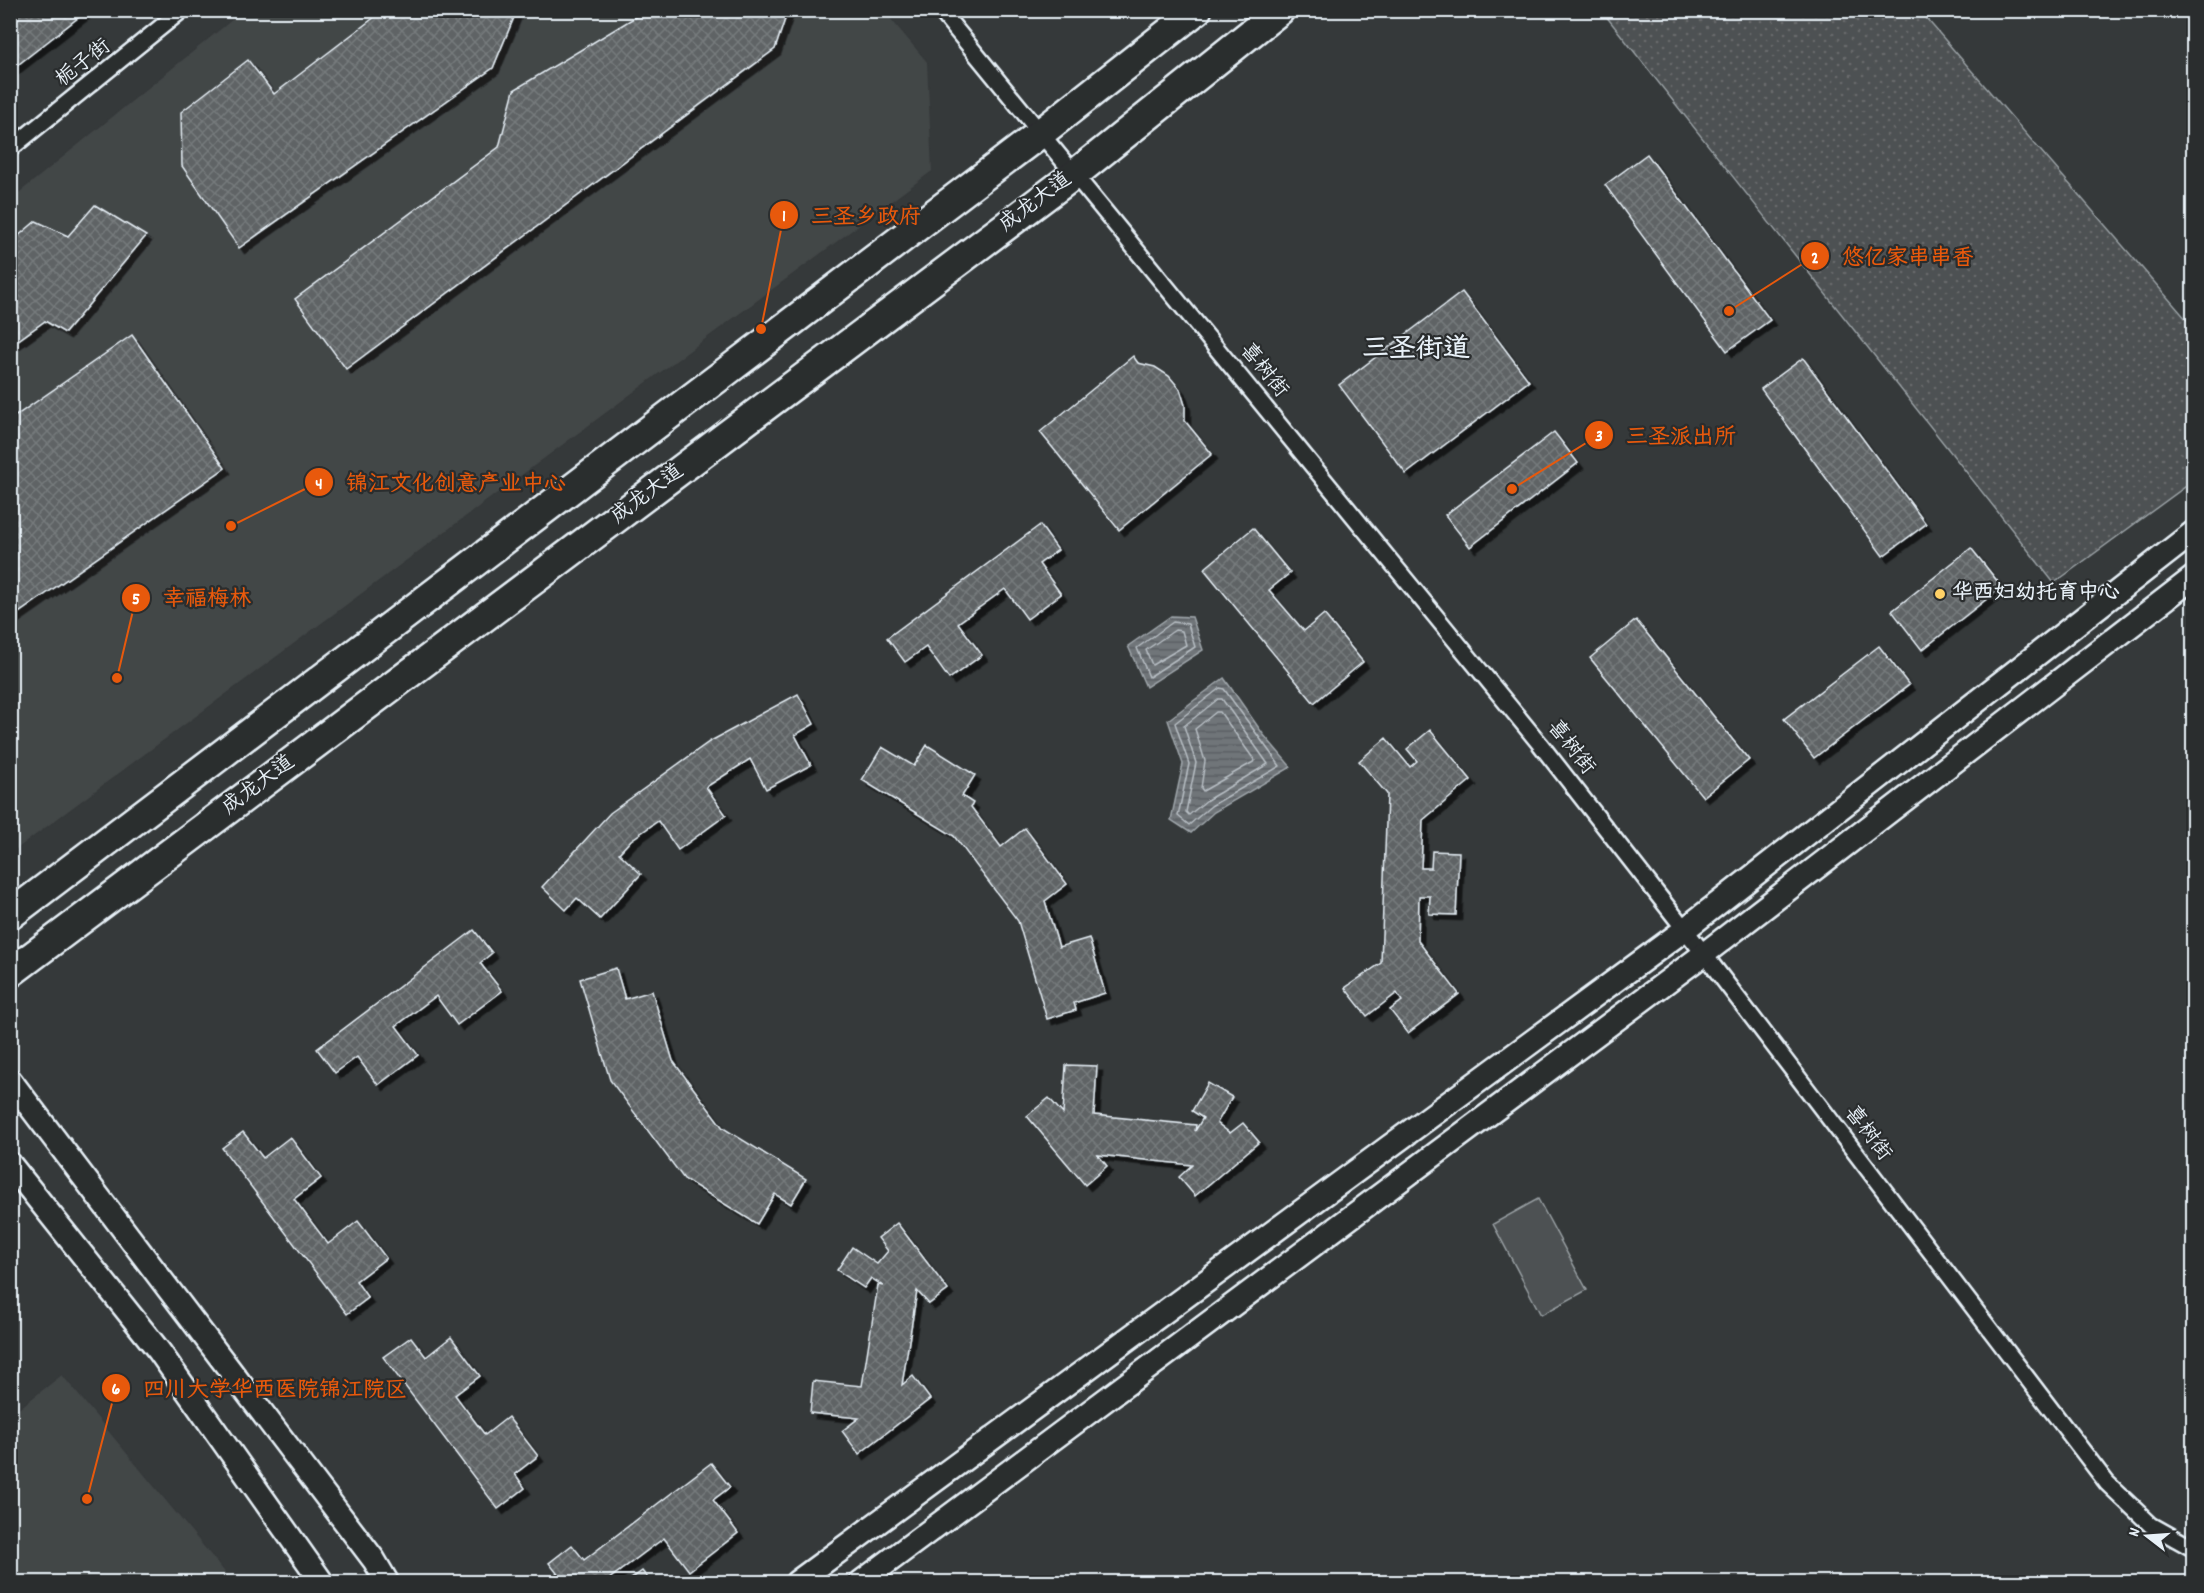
<svg xmlns="http://www.w3.org/2000/svg" width="2204" height="1593" font-family="Dekko,'LXGW WenKai TC',sans-serif">
	<style>
		.built { fill: #424647 }
		.grass { fill: #4d5152; stroke: #9aa1a5; stroke-width: 1.5 }
		.park { fill: url(#park-dots); stroke: #9aa1a5; stroke-width: 1.5 }
		.water { fill: url(#water-rules); stroke: #a0a7ac; stroke-width: 1.5 }
		.lines { fill: none; stroke-linecap: round; stroke-linejoin: round }
		.shore { stroke: #b8bfc5; stroke-width: 1.5 }
		.building { fill: url(#building-cross-hatch); stroke: #e8f1f8; stroke-width: 1.5; filter: url(#shadow) }
		.street-casing { stroke: #e8f1f8; stroke-width: 20 }
		.secondary-casing { stroke: #e8f1f8; stroke-width: 27 }
		.highway-casing { stroke: #e8f1f8; stroke-width: 33 }
		.street { stroke: #2a2d2e; stroke-width: 15 }
		.secondary { stroke: #2a2d2e; stroke-width: 22 }
		.highway { stroke: #2a2d2e; stroke-width: 28 }
		.poi-dot { fill: #ffd166; stroke: #2a2d2e; stroke-width: 2 }
		.labels { text-anchor: middle; dominant-baseline: central; stroke-width: 4.5; stroke-linejoin: round; paint-order: stroke }
		.street-label { font-size: 21px; fill: #e8f1f8; stroke: #2a2d2e }
		.poi-label { font-size: 21px; font-weight: bold; fill: #e8f1f8; stroke: #2a2d2e; text-anchor: start }
		.district-label { font-size: 27px; font-weight: bold; fill: #e8f1f8; stroke: #2a2d2e }
		.leader { fill: none; stroke: #e8590c; stroke-width: 2 }
		.callout-dot { fill: #e8590c; stroke: #2a2d2e; stroke-width: 2 }
		.mark-label { font-size: 18px; text-anchor: middle; font-weight: bold; fill: #fff }
		.callout-label { font-size: 22px; text-anchor: middle; font-weight: bold; fill: #e8590c; stroke: #2a2d2e; stroke-width: 4.5; stroke-linejoin: round; paint-order: stroke }
	</style>
	<defs>
		<pattern id="park-dots" width="8" height="8" patternUnits="userSpaceOnUse" patternTransform="scale(1.5)"><rect width="8" height="8" fill="#4d5152"/><path d="M2 2h.1M6 6h.1" fill="none" stroke="#676a6c" stroke-width="1.8" stroke-linecap="round"/></pattern>
		<pattern id="water-rules" width="6" height="5" patternUnits="userSpaceOnUse" patternTransform="scale(1.5)"><rect width="6" height="5" fill="#707579"/><path d="M0 2.5h6" fill="none" stroke="#5b5e62"/></pattern>
		<pattern id="building-cross-hatch" width="8" height="8" patternUnits="userSpaceOnUse" patternTransform="scale(1.5)"><rect width="8" height="8" fill="#5f6365"/><path d="M0 0l8 8M0 8l8-8" fill="none" stroke="#767a7c"/></pattern>
		<filter id="shadow"><feDropShadow dx="5.5" dy="5.5" stdDeviation="0" flood-color="#0009"/></filter>
	</defs>
	<rect width="100%" height="100%" fill="#35393a"/>
	<filter id="ink" filterUnits="userSpaceOnUse"><feTurbulence type="fractalNoise" baseFrequency=".0167" numOctaves="2"/><feDisplacementMap in="SourceGraphic" scale="12" xChannelSelector="R" yChannelSelector="G"/><feConvolveMatrix kernelMatrix="1 2 1 2 8 2 1 2 1" color-interpolation-filters="sRGB"/></filter>
	<g filter="url(#ink)">
		<!-- built -->
		<g class="built">
			<path d="M243 11H884L927 62 932 171 11 853 10 200Z"/>
			<path d="M62 1375 233 1582H11V1415Z"/>
		</g>
		<!-- grass -->
		<path class="grass" d="M1538 1199 1587 1290 1541 1315 1493 1224Z"/>
		<!-- park -->
		<path class="park" d="M1602 11H1920L2193 327V481L2054 583Z"/>
		<!-- water -->
		<g class="water">
			<path d="M1171 616 1192 617 1203 650 1146 687 1128 646Z"/>
			<path d="M1224 678 1263 734 1291 767 1214 812 1191 833 1171 820 1183 764 1168 720Z"/>
		</g>
		<g class="lines">
			<!-- shore -->
			<g class="shore">
				<path d="M1173 622 1188 624 1195 647 1149 677 1137 648Z"/>
				<path d="M1175 630 1182 631 1186 645 1152 665 1146 650Z"/>
				<path d="M1220 688 1224 689 1280 766 1211 806 1189 825 1178 816 1189 764 1175 723Z"/>
				<path d="M1218 699H1222L1268 764 1207 800 1189 815 1186 812 1196 763 1184 726Z"/>
				<path d="M1216 712H1220L1255 761 1203 791 1201 788 1205 761 1195 729Z"/>
			</g>
		</g>
		<!-- building -->
		<g class="building">
			<path d="M13 10H88L10 71Z"/>
			<path d="M384 10H517L493 68 239 248 182 166 181 112 248 60 274 94Z"/>
			<path d="M647 10H788L775 49 346 369 295 299 499 147 514 90Z"/>
			<path d="M1647 154 1770 320 1727 351 1605 185Z"/>
			<path d="M95 205 146 236 65 333 45 321 10 346V243L36 221 68 236Z"/>
			<path d="M1462 292 1529 381 1406 474 1339 385Z"/>
			<path d="M132 335 225 468 10 619V420Z"/>
			<path d="M1133 356 1138 363 1155 367 1169 376 1180 389 1185 405V421L1212 454 1119 530 1040 432Z"/>
			<path d="M1803 358 1926 524 1883 556 1761 389Z"/>
			<path d="M1554 432 1578 463 1470 547 1445 515Z"/>
			<path d="M1040 525 1058 550 1039 564 1061 594 1027 619 1005 589 958 623 982 655 949 679 926 647 905 662 887 638Z"/>
			<path d="M1253 528 1290 573 1269 590 1304 631 1324 614 1363 662 1314 703 1204 569Z"/>
			<path d="M1971 548 2002 587 1922 650 1892 611Z"/>
			<path d="M1636 620 1749 760 1703 797 1590 658Z"/>
			<path d="M1879 646 1909 685 1814 758 1784 719Z"/>
			<path d="M798 694 814 724 795 735 811 765 766 789 750 759 706 787 726 815 678 850 658 821 631 840 619 853 641 874 600 919 577 898 566 910 542 887 610 813 709 742Z"/>
			<path d="M1430 730 1471 780 1423 820 1421 868H1431L1432 851 1459 852 1456 915 1429 914 1430 896H1419L1418 941 1459 994 1408 1033 1390 1010 1402 1001 1397 993 1367 1016 1345 988 1381 963 1387 794 1359 761 1386 738 1410 767 1417 761 1407 749Z"/>
			<path d="M927 745 975 775 962 796 973 803 971 807 1001 847 1025 828 1067 884 1045 901 1059 947 1089 938 1105 993 1074 1003 1076 1010 1047 1019 1018 921 954 836 862 780 882 747 914 766Z"/>
			<path d="M474 930 492 953 480 963 502 991 457 1025 436 996 396 1026 418 1055 378 1085 357 1057 335 1073 317 1049Z"/>
			<path d="M616 968 625 999 652 991 673 1061 723 1128 806 1179 791 1204 775 1194 757 1224 684 1179 610 1080 580 979Z"/>
			<path d="M1066 1065 1097 1066 1094 1115 1196 1125 1195 1131 1203 1118 1192 1111 1208 1083 1232 1097 1217 1123 1230 1133 1243 1123 1259 1142 1195 1196 1179 1177 1192 1165 1098 1155 1107 1166 1085 1185 1027 1116 1049 1098 1063 1114Z"/>
			<path d="M243 1132 263 1158 290 1137 321 1178 294 1199 328 1244 358 1221 386 1258 356 1281 368 1298 347 1314 222 1148Z"/>
			<path d="M897 1223 948 1290 929 1304 917 1291 902 1385 913 1376 930 1399 859 1454 842 1431 859 1418 810 1413 813 1381 862 1386 878 1285 883 1286 871 1278 864 1288 837 1270 852 1247 877 1264 888 1251 878 1238Z"/>
			<path d="M411 1337 426 1357 451 1337 480 1376 455 1395 485 1435 508 1417 538 1456 515 1474 525 1488 498 1509 383 1357Z"/>
			<path d="M711 1463 730 1487 713 1500 738 1533 689 1571 664 1538 605 1582H564L549 1563 572 1545 584 1560Z"/>
			<path d="M642 1571 651 1582H627Z"/>
		</g>
		<g class="lines">
			<defs>
				<g id="street">
					<path d="M940 10 1540 744 1704 954 2107 1483 2151 1525 2194 1549"/>
					<path d="M10 149 182 10"/>
				</g>
				<g id="secondary">
					<path d="M10 1080 374 1560 387 1582"/>
					<path d="M10 1164 159 1351 322 1582"/>
					<path d="M797 1582 1684 930 2194 532"/>
					<path d="M861 1582 1704 954 2194 577"/>
				</g>
				<g id="highway">
					<path d="M10 915 1042 132 1197 10"/>
					<path d="M10 973 1075 174 1280 10"/>
				</g>
			</defs>
			<!-- street casing -->
			<use href="#street" class="street-casing"/>
			<!-- secondary casing -->
			<use href="#secondary" class="secondary-casing"/>
			<!-- highway casing -->
			<use href="#highway" class="highway-casing"/>
			<!-- street -->
			<use href="#street" class="street"/>
			<!-- secondary -->
			<use href="#secondary" class="secondary"/>
			<!-- highway -->
			<use href="#highway" class="highway"/>
		</g>
	</g>
	<!-- markers -->
	<circle class="poi-dot" cx="1940" cy="594" r="6"/>
	<g class="labels">
		<!-- street labels -->
		<g class="street-label">
			<text transform="translate(84 64) rotate(-38)">栀子街</text>
			<text transform="translate(1036 203) rotate(-37)">成龙大道</text>
			<text transform="translate(1263 371) rotate(51)">喜树街</text>
			<text transform="translate(648 495) rotate(-37)">成龙大道</text>
			<text transform="translate(1570 748) rotate(52)">喜树街</text>
			<text transform="translate(259 786) rotate(-37)">成龙大道</text>
			<text transform="translate(1867 1134) rotate(53)">喜树街</text>
		</g>
		<!-- poi labels -->
		<g class="poi-label">
			<text x="1952" y="594">华西妇幼托育中心</text>
		</g>
		<!-- district labels -->
		<g class="district-label">
			<text x="1416" y="350">三圣街道</text>
		</g>
	</g>
	<!-- callouts -->
	<path class="leader" d="M761 329L784 215M1729 311L1815 256M1512 489L1599 435M231 526L319 482M117 678L136 598M87 1499L116 1388"/>
	<g class="callout-dot">
		<circle cx="761" cy="329" r="6"/>
		<circle cx="1729" cy="311" r="6"/>
		<circle cx="1512" cy="489" r="6"/>
		<circle cx="231" cy="526" r="6"/>
		<circle cx="117" cy="678" r="6"/>
		<circle cx="87" cy="1499" r="6"/>
		<circle cx="784" cy="215" r="15"/>
		<circle cx="1815" cy="256" r="15"/>
		<circle cx="1599" cy="435" r="15"/>
		<circle cx="319" cy="482" r="15"/>
		<circle cx="136" cy="598" r="15"/>
		<circle cx="116" cy="1388" r="15"/>
	</g>
	<g class="mark-label">
		<text x="784" y="221">1</text>
		<text x="1815" y="263">2</text>
		<text x="1599" y="441">3</text>
		<text x="319" y="489">4</text>
		<text x="136" y="604">5</text>
		<text x="116" y="1394">6</text>
	</g>
	<g class="callout-label">
		<text x="866" y="223">三圣乡政府</text>
		<text x="1908" y="264">悠亿家串串香</text>
		<text x="1681" y="443">三圣派出所</text>
		<text x="456" y="490">锦江文化创意产业中心</text>
		<text x="207" y="605">幸福梅林</text>
		<text x="275" y="1396">四川大学华西医院锦江院区</text>
	</g>
	<!-- margin -->
	<rect width="2204" height="1593" fill="none" stroke="#2a2d2e" stroke-width="36"/>
	<rect x="18" y="18" width="2168" height="1557" fill="none" stroke="#e8f1f8" stroke-width="2" filter="url(#ink)"/>
	<!-- north arrow -->
	<g transform="translate(2147 1536) rotate(287)" stroke="#2a2d2e" stroke-width="4.5" paint-order="stroke">
	<path d="M0-4.5L10 22L0 15L-10 22Z" fill="#e8f1f8"/>
	<text y="-9" font-size="16" font-weight="bold" text-anchor="middle" fill="#e8f1f8">N</text>
	</g>
</svg>
